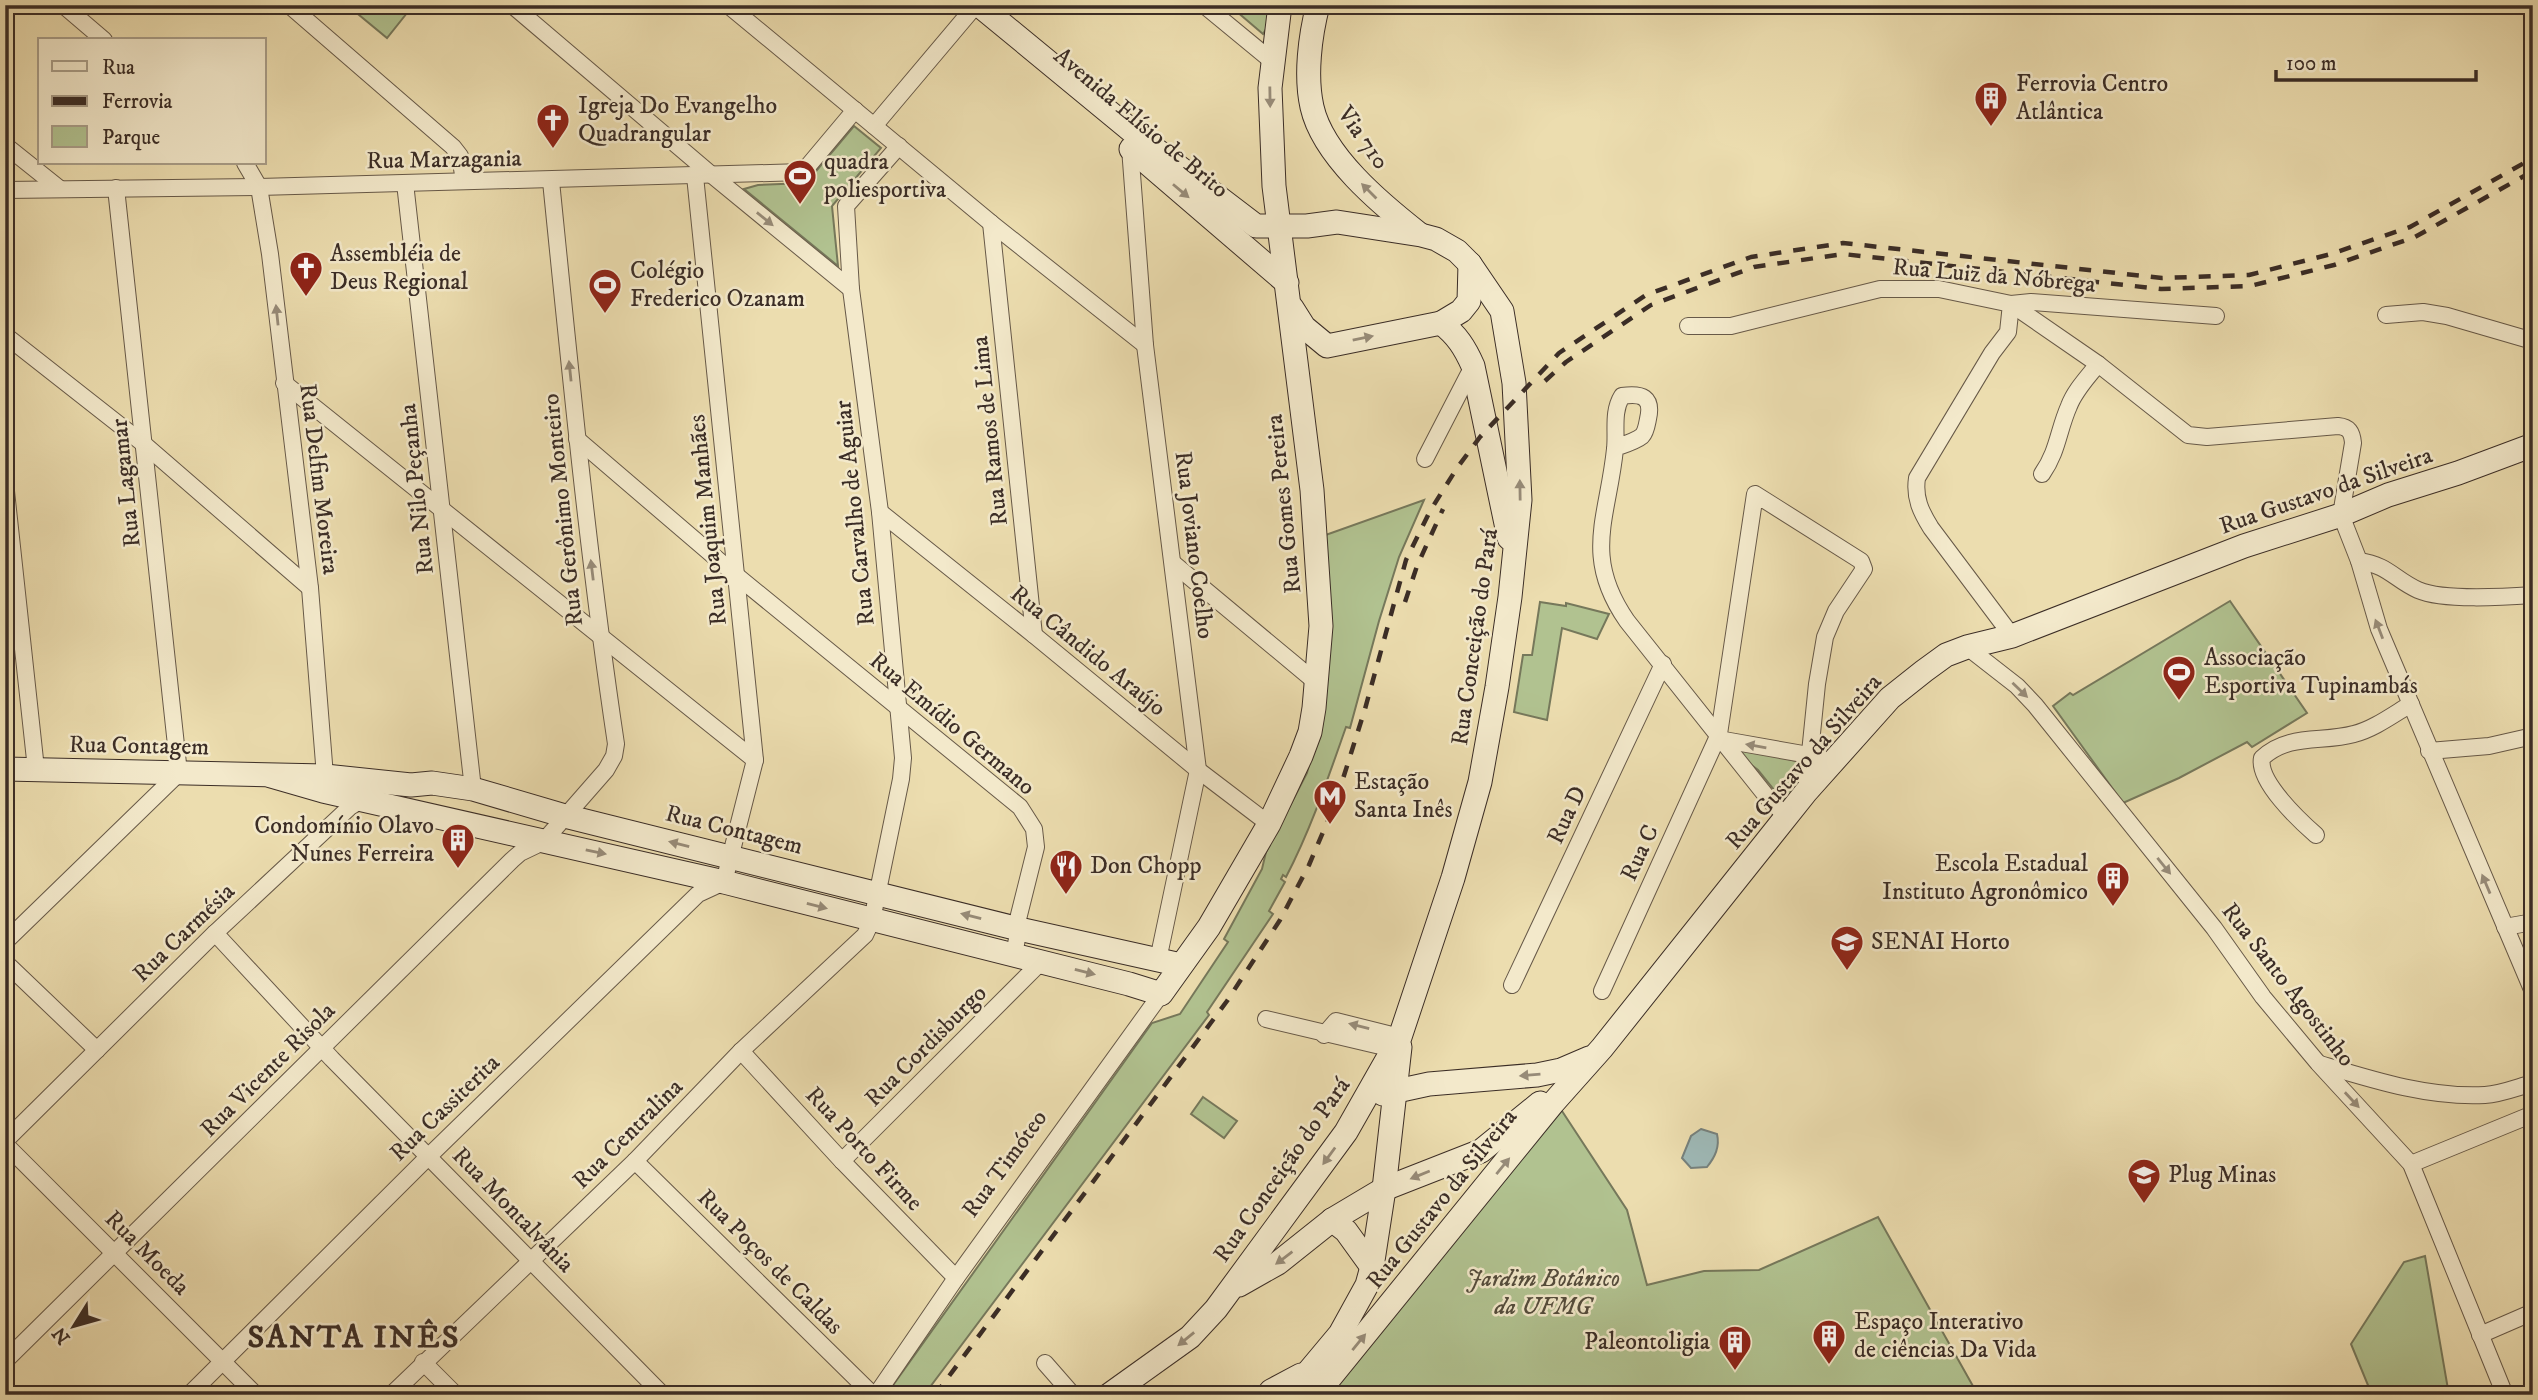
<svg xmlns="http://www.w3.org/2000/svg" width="2538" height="1400" font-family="'IM FELL DW Pica',serif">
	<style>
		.green { fill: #b1c290; stroke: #76785b; stroke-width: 2 }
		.water { fill: #9eb9b7; stroke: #76817d; stroke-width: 2 }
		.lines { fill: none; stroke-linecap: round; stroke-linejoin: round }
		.street-casing { stroke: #675948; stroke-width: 18 }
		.secondary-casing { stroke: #3b2d26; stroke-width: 25 }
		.street { stroke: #f3e9cb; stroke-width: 16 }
		.secondary { stroke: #f3e9cb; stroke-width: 23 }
		.rail { stroke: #3b2d26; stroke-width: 4.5; stroke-dasharray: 12 12; stroke-linecap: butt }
		.oneway { fill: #978b78 }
		.labels { text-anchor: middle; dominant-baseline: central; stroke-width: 5; stroke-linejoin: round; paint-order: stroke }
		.poi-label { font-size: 24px; fill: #3b2d26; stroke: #f3e9cb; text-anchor: start }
		.street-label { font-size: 24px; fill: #3b2d26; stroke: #f3e9cb }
		.park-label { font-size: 24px; font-style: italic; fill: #534b3b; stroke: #f3e9cb }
		.district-label { font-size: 32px; font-weight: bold; letter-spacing: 2px; fill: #3b2d26; stroke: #f3e9cb }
	</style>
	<rect width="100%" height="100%" fill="#ecddaf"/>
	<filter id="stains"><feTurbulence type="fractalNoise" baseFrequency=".00286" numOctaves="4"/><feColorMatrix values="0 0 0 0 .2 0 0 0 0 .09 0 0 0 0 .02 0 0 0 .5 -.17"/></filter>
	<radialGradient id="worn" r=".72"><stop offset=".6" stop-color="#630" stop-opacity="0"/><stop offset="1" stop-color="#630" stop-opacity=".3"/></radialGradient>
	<!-- green -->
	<g class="green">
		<path d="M347 5H397L407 13 387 38Z"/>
		<path d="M1229 5H1272L1268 26 1263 34Z"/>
		<path d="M854 126 881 148 832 206 838 266 744 189 758 185 806 183Z"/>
		<path d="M1424 500 1399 557 1379 621 1350 728 1346 727C1328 778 1311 829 1286 877L1283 875 1281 879 1285 882 1269 911 1273 914 1207 1012 1209 1015 924 1395H886L1152 1023 1180 1014 1228 942 1224 939 1262 869 1266 852 1307 773 1321 717 1320 537Z"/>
		<path d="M2230 601 2307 713 2252 747 2247 742 2179 778 2123 803 2053 706 2070 693 2073 695Z"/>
		<path d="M1540 602 1566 606V603L1609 614 1597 639 1562 628 1547 720 1514 712 1523 655H1532Z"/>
		<path d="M1735 746 1800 762 1797 791 1787 803 1783 801 1758 770 1742 758Z"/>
		<path d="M1203 1097 1237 1121 1224 1138 1191 1114Z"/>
		<path d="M1560 1108 1627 1210 1647 1285 1704 1271 1759 1270 1878 1217 1978 1395H1328Z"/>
		<path d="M2425 1256 2449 1395H2372L2351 1344 2404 1262Z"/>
	</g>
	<!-- water -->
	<path class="water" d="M1701 1129 1717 1134C1720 1147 1715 1157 1707 1167L1691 1168 1682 1158 1691 1136Z"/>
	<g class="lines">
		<defs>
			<g id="street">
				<path d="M63 5 104 40"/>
				<path d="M289 5 453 147 460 156 464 181"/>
				<path d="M512 5 713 176 851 289"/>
				<path d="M728 5 991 223 1145 345"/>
				<path d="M1204 5 1272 61"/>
				<path d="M874 126 976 5"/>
				<path d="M1133 144 1130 148 1145 345 1198 770 1158 960"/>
				<path d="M5 145 60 189"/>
				<path d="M245 163 259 187 270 254 310 588 325 776"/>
				<path d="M405 183 473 789"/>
				<path d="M5 190 259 187 803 172 855 110"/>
				<path d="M991 223 1034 635"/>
				<path d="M2011 304 2098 364 2188 435 2207 437 2338 426C2349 427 2352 432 2353 443L2341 515 2359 561 2379 629 2533 992"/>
				<path d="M2011 304 2008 332 1992 353 1917 478C1914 498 1921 512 1931 528L2012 636"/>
				<path d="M2386 315 2423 312 2447 316 2533 341"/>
				<path d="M1688 326H1731L1880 289H1939L2011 304 2031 302 2216 316"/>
				<path d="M5 335 145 445 310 588"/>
				<path d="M284 383 755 760"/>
				<path d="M577 439 737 576 1020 807 1034 829 1036 847 1018 919 1019 929 1014 954"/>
				<path d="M1615 448C1623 445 1636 441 1642 436 1646 432 1647 424 1648 419 1653 397 1642 393 1622 396 1612 412 1617 431 1615 449 1608 518 1582 556 1627 621L1771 802 1787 816"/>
				<path d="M1425 459 1473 366"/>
				<path d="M2042 474C2058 451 2058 431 2069 406 2075 390 2088 377 2098 364"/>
				<path d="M5 482 36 769"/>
				<path d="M880 512 1034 635 1198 770 1269 824"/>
				<path d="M2359 561C2388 565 2394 579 2418 590 2443 601 2504 597 2533 595"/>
				<path d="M1174 564 1317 683"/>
				<path d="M1967 647 2017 686 2035 705 2214 928 2263 997 2318 1063 2411 1164 2505 1395"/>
				<path d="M1724 740 1820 757"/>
				<path d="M2429 751 2489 746 2533 736"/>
				<path d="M2316 835C2300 821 2257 781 2262 758 2289 733 2322 743 2354 734 2374 729 2394 714 2411 704"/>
				<path d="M2505 927 2533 922"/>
				<path d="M215 933 332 1059 663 1395"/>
				<path d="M5 942 179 773 116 188"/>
				<path d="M5 962 97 1050"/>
				<path d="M1512 985 1663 664"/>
				<path d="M1602 991 1719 734 1755 494 1861 561 1864 569 1836 611 1825 637 1817 684 1806 792"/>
				<path d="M1266 1019 1393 1049"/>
				<path d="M1324 1035 1336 1021 1400 1037"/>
				<path d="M741 1051 842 1161 956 1278"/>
				<path d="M2320 1064C2373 1080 2429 1098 2485 1095 2501 1094 2518 1087 2533 1083"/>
				<path d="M5 1141 215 933 350 807 365 798"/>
				<path d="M5 1144 256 1395"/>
				<path d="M635 1161 873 1395"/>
				<path d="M842 1161 1041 962"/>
				<path d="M2411 1164 2533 1114"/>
				<path d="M2480 1335 2533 1312"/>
				<path d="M5 1361 512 860 520 853 543 842 606 770 614 756 616 744C588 557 570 369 551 181"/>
				<path d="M423 1362 456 1395"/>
				<path d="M1045 1363 1073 1395"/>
				<path d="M189 1395 429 1156 698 894 724 882 755 760 695 176"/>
				<path d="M391 1395 635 1161 741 1051 865 935 872 920 901 779 903 758 880 512 851 289 846 206 899 146"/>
				<path d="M876 1395 956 1278 1161 994"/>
			</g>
			<g id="secondary">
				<path d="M979 5 1138 136 1256 226H1307L1337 222 1421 235 1436 239 1457 251 1470 264 1502 311 1514 383 1520 500 1510 597 1497 687 1480 782 1453 878 1400 1037 1346 1132 1216 1309 1190 1337 1109 1395"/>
				<path d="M1318 5C1310 36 1305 76 1312 107 1323 156 1381 204 1418 233"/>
				<path d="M1131 149 1287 283"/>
				<path d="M1292 308 1304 327 1327 346 1441 323 1461 311 1469 301 1470 264"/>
				<path d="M1441 323C1457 335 1465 348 1473 366L1509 538"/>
				<path d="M5 769 325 776 411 785 432 783 473 789 565 816 1019 929 1181 965"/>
				<path d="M271 776 323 791 724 882 1129 984 1161 994 1209 927 1269 824 1301 756 1310 732 1314 708 1321 626 1312 490 1274 186 1270 88 1280 5"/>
				<path d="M1383 1094 1429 1084 1537 1075 1561 1070 1589 1058"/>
				<path d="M1332 1220 1346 1231 1372 1267"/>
				<path d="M1239 1285 1278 1263 1332 1220 1384 1189 1481 1151 1540 1103"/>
				<path d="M1268 1395 1271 1391 1301 1375"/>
				<path d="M1289 1395 1340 1334 1367 1285 1372 1267 1384 1189 1400 1047"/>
				<path d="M1316 1395 1553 1103 1602 1048 1806 792 1890 698 1924 671 1946 655 1967 647 2012 636 2244 546 2341 515 2388 495 2458 473 2533 445"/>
			</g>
		</defs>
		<!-- street casing -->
		<use href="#street" class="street-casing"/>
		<!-- secondary casing -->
		<use href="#secondary" class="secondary-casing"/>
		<!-- street -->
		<use href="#street" class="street"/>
		<!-- secondary -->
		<use href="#secondary" class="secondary"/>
		<!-- rail -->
		<g class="rail">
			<path d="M1545 381 1566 362 1651 305 1754 267 1843 254 2161 289 2250 286 2334 265 2415 237 2533 171"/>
			<path d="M1405 602 1417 566 1443 509"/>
			<path d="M935 1395 1227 1001 1280 920 1309 865 1335 804 1365 709 1406 560 1430 511 1457 468 1480 437 1559 353 1646 295 1751 257 1843 243 2162 278 2249 275 2331 254 2410 227 2533 158"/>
		</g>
	</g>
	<!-- one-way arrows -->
	<defs><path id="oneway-solid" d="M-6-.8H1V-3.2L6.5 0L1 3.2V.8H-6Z" transform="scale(1.75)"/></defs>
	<g class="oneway">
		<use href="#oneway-solid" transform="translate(1270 97) rotate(89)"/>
		<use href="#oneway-solid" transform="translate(1181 191) rotate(40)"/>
		<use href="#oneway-solid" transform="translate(1369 191) rotate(-135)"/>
		<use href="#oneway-solid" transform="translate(765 219) rotate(39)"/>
		<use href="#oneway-solid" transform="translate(277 315) rotate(-96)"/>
		<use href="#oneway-solid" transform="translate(1363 338) rotate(-11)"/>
		<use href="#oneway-solid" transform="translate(570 371) rotate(-96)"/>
		<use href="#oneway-solid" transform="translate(1520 490) rotate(-91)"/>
		<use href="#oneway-solid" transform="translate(592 570) rotate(-97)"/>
		<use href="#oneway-solid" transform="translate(2379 629) rotate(-111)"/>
		<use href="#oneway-solid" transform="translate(2020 690) rotate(44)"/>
		<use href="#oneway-solid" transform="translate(1756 746) rotate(-170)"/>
		<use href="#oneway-solid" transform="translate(679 844) rotate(-166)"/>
		<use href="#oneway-solid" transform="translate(596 852) rotate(12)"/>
		<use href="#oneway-solid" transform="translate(2164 866) rotate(51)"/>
		<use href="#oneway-solid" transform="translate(2486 884) rotate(-113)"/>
		<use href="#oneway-solid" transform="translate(817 906) rotate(14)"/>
		<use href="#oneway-solid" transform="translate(971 916) rotate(-166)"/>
		<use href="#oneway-solid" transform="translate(1085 972) rotate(14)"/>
		<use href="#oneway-solid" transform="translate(1359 1026) rotate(-166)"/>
		<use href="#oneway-solid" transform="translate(1530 1075) rotate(175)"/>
		<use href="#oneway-solid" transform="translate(2352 1100) rotate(47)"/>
		<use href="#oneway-solid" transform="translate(1329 1156) rotate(126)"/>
		<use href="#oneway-solid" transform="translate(1503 1166) rotate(-51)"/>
		<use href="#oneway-solid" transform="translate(1420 1175) rotate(158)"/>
		<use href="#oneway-solid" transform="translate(1284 1258) rotate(143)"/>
		<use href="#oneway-solid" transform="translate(1186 1339) rotate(141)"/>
		<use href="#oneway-solid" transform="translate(1359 1342) rotate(-51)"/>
	</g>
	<!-- icons -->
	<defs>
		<symbol id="building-pin" viewBox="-11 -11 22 30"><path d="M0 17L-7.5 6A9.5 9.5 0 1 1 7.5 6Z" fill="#8f2418" stroke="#f3e9cb"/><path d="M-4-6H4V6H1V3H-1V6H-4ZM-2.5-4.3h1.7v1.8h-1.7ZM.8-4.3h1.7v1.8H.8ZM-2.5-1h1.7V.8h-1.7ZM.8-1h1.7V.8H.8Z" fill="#fff"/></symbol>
		<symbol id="church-pin" viewBox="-11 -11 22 30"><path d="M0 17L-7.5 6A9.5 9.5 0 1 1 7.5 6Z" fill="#8f2418" stroke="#f3e9cb"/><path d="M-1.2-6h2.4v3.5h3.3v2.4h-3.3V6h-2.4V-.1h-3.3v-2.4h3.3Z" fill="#fff"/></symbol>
		<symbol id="stadium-pin" viewBox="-11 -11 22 30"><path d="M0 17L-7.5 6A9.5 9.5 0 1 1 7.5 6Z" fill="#8f2418" stroke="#f3e9cb"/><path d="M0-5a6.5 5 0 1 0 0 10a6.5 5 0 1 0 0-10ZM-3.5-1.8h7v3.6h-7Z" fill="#fff"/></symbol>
		<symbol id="metro-pin" viewBox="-11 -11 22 30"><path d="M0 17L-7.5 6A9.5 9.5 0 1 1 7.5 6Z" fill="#8f2418" stroke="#f3e9cb"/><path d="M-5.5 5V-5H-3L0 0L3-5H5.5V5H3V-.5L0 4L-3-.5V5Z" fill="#fff"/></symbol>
		<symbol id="restaurant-pin" viewBox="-11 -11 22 30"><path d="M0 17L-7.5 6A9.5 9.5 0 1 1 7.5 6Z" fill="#8f2418" stroke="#f3e9cb"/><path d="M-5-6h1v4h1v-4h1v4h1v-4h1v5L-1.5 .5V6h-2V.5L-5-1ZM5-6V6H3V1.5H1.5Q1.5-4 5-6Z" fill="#fff"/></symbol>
		<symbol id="university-pin" viewBox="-11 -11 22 30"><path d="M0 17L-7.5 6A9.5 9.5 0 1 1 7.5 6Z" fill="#8f2418" stroke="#f3e9cb"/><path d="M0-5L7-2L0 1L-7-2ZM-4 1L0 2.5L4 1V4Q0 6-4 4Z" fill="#fff"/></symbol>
	</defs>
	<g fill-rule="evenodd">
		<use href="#building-pin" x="1972" y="79" width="38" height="52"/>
		<use href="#church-pin" x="534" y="101" width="38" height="52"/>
		<use href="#stadium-pin" x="781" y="157" width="38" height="52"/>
		<use href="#church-pin" x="287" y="249" width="38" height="52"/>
		<use href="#stadium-pin" x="586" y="266" width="38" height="52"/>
		<use href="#stadium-pin" x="2160" y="653" width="38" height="52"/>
		<use href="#metro-pin" x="1311" y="777" width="38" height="52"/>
		<use href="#building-pin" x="439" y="821" width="38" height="52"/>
		<use href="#restaurant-pin" x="1047" y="847" width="38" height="52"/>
		<use href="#building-pin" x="2094" y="859" width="38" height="52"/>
		<use href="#university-pin" x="1828" y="923" width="38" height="52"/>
		<use href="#university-pin" x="2125" y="1156" width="38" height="52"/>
		<use href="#building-pin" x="1810" y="1317" width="38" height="52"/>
		<use href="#building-pin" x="1716" y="1323" width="38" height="52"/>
	</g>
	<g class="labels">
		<!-- poi labels -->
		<g class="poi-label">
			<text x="2016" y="84">Ferrovia Centro<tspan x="2016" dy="28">Atlântica</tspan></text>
			<text x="578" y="106">Igreja Do Evangelho<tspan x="578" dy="28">Quadrangular</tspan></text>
			<text x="824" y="162">quadra<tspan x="824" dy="28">poliesportiva</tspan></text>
			<text x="330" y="254">Assembléia de<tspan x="330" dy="28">Deus Regional</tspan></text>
			<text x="630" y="271">Colégio<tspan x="630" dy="28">Frederico Ozanam</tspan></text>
			<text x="2204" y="658">Associação<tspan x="2204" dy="28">Esportiva Tupinambás</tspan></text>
			<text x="1354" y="782">Estação<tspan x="1354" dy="28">Santa Inês</tspan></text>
			<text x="434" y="826" text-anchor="end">Condomínio Olavo<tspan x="434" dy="28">Nunes Ferreira</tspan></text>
			<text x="2088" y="864" text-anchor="end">Escola Estadual<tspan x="2088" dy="28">Instituto Agronômico</tspan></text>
			<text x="1090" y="866">Don Chopp</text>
			<text x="1871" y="942">SENAI Horto</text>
			<text x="2168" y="1175">Plug Minas</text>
			<text x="1854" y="1322">Espaço Interativo<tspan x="1854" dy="28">de ciências Da Vida</tspan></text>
			<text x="1710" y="1342" text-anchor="end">Paleontoligia</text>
		</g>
		<!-- street labels -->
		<g class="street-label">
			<text transform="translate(1141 123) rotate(40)">Avenida Elísio de Brito</text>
			<text transform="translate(1363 138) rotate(55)">Via 710</text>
			<text transform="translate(444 160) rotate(-1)">Rua Marzagania</text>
			<text transform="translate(1994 276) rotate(5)">Rua Luiz da Nóbrega</text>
			<text transform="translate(990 431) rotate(-96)">Rua Ramos de Lima</text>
			<text transform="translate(319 479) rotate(83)">Rua Delfim Moreira</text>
			<text transform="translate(126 483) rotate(-96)">Rua Lagamar</text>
			<text transform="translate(417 489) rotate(-96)">Rua Nilo Peçanha</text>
			<text transform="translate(2326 491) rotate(-19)">Rua Gustavo da Silveira</text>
			<text transform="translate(1284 504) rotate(-96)">Rua Gomes Pereira</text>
			<text transform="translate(563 510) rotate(-96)">Rua Gerônimo Monteiro</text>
			<text transform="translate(855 513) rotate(-96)">Rua Carvalho de Aguiar</text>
			<text transform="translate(708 520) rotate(-96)">Rua Joaquim Manhães</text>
			<text transform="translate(1194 545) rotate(83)">Rua Joviano Coelho</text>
			<text transform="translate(1475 637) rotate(-82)">Rua Conceição do Pará</text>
			<text transform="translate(1088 651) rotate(39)">Rua Cândido Araújo</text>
			<text transform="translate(952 724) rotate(40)">Rua Emídio Germano</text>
			<text transform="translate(139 746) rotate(1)">Rua Contagem</text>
			<text transform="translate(1804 762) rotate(-49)">Rua Gustavo da Silveira</text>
			<text transform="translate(1567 815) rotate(-65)">Rua D</text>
			<text transform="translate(734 830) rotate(14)">Rua Contagem</text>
			<text transform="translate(1640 853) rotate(-65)">Rua C</text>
			<text transform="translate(184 933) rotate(-44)">Rua Carmésia</text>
			<text transform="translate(2288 985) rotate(52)">Rua Santo Agostinho</text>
			<text transform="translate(926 1046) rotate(-45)">Rua Cordisburgo</text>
			<text transform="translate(268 1070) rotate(-45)">Rua Vicente Risola</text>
			<text transform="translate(445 1108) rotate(-44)">Rua Cassiterita</text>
			<text transform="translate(628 1134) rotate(-45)">Rua Centralina</text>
			<text transform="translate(864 1149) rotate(47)">Rua Porto Firme</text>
			<text transform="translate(1005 1164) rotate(-54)">Rua Timóteo</text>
			<text transform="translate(1282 1170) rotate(-55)">Rua Conceição do Pará</text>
			<text transform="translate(1442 1199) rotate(-51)">Rua Gustavo da Silveira</text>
			<text transform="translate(513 1210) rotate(46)">Rua Montalvânia</text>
			<text transform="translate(147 1253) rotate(45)">Rua Moeda</text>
			<text transform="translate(770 1262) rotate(45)">Rua Poços de Caldas</text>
		</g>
		<!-- park labels -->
		<g class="park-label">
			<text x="1543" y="1279">Jardim Botânico<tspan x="1543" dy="28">da UFMG</tspan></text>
		</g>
		<!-- district labels -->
		<g class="district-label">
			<text x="354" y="1338">SANTA INÊS</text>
		</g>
	</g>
	<!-- margin -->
	<rect width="2538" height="1400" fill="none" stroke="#ecddaf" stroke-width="28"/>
	<rect x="7" y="7" width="2524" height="1386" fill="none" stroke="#3b2d26" stroke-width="3.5"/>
	<rect x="14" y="14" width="2510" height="1372" fill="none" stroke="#3b2d26" stroke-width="2"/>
	<!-- legend -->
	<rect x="38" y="38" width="228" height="126" fill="#f3e9cb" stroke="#a99e89" stroke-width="2"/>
	<rect x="52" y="61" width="35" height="10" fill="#f3e9cb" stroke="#a99e89" stroke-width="2"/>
	<text x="102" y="74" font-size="21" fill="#3b2d26">Rua</text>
	<rect x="52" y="96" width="35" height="10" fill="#3b2d26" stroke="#a99e89" stroke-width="2"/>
	<text x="102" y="108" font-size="21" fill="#3b2d26">Ferrovia</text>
	<rect x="52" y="126" width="35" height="21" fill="#b1c290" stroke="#a99e89" stroke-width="2"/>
	<text x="102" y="144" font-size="21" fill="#3b2d26">Parque</text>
	<!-- north arrow -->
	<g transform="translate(74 1326) rotate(233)" stroke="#f3e9cb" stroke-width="5" paint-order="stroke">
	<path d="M0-5L12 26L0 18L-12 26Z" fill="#3b2d26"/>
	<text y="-10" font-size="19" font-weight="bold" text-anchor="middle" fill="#3b2d26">N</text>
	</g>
	<!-- scale -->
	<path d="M2276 70v10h200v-10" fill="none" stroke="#3b2d26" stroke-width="3.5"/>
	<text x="2286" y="70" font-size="21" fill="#3b2d26" stroke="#f3e9cb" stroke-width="5" paint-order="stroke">100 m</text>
	<rect width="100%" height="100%" filter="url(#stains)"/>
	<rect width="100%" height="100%" fill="url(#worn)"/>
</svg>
